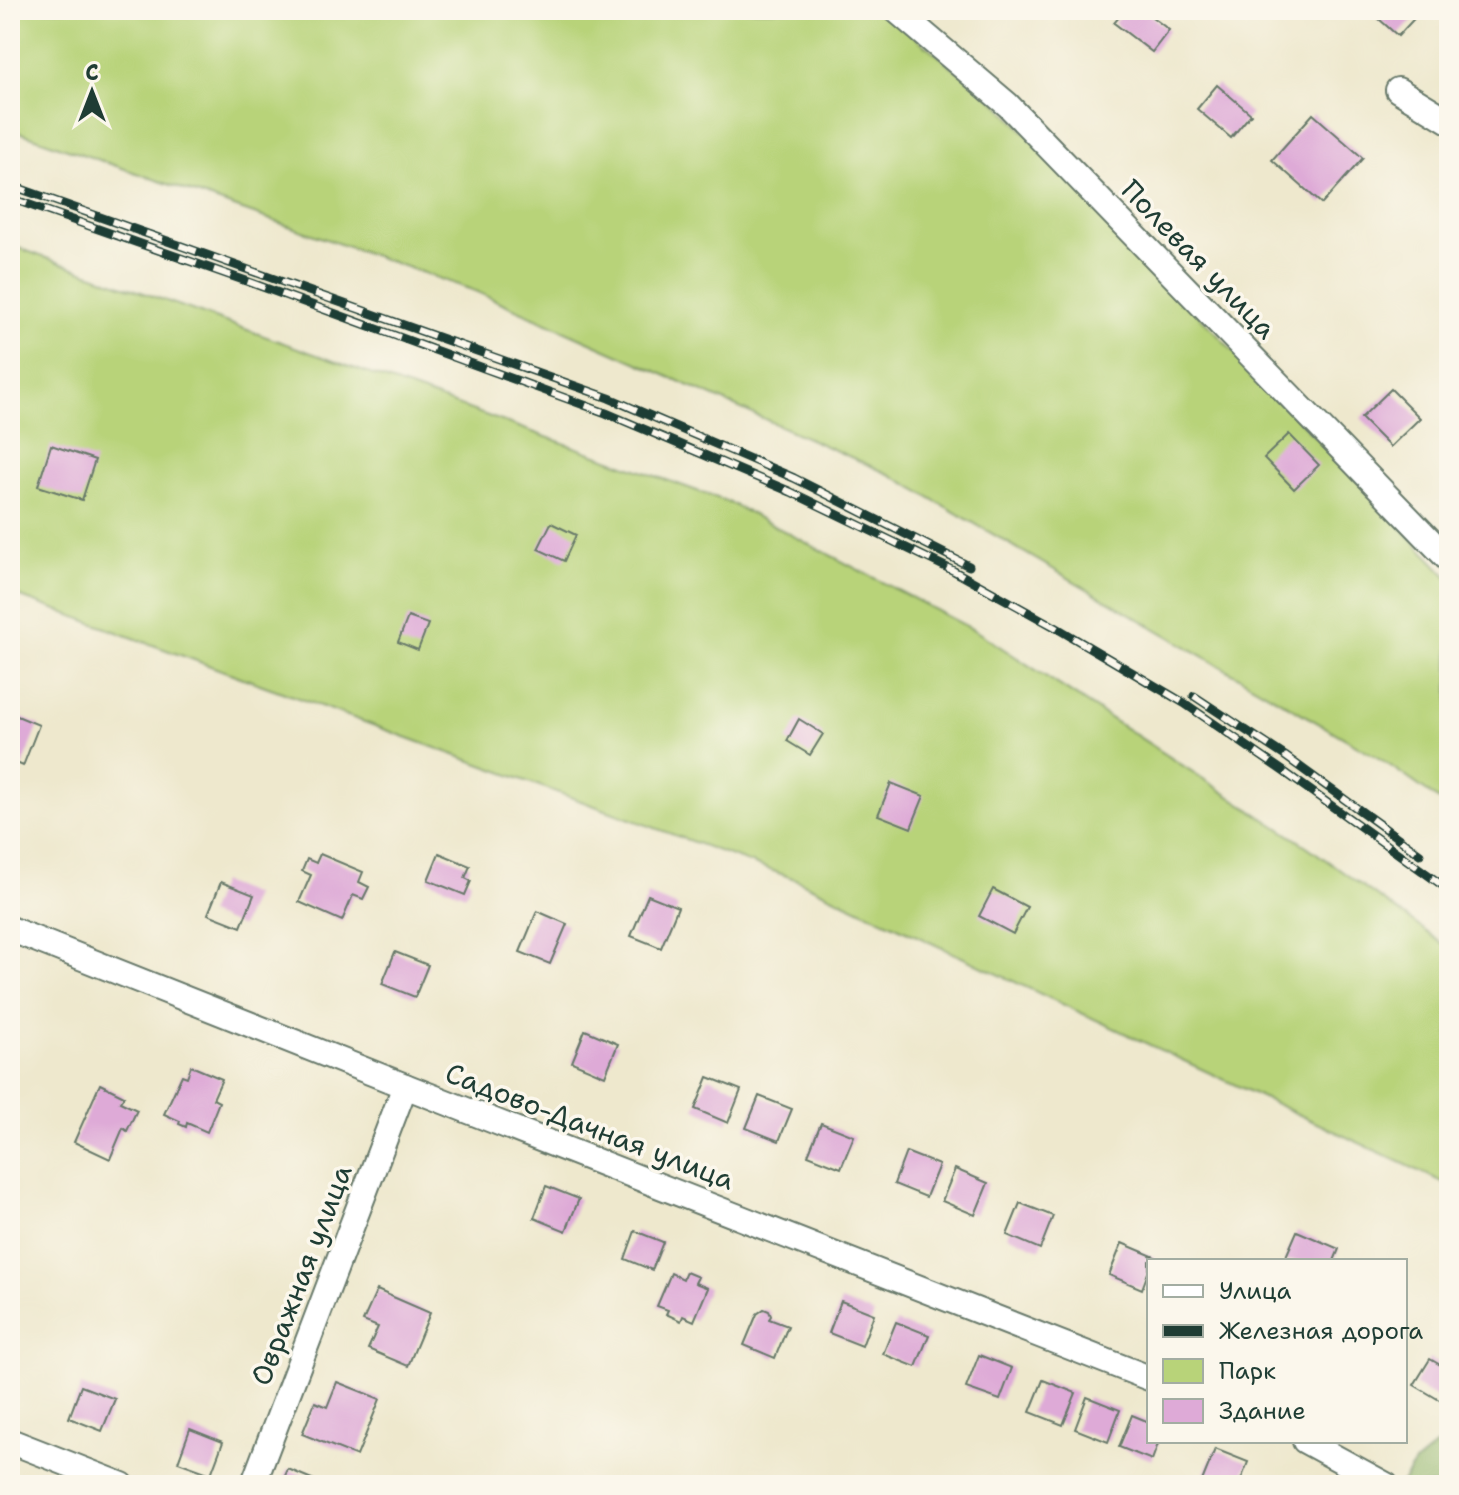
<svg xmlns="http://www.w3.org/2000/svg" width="1459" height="1495" font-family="'Shantell Sans',sans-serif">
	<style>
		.green { fill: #b8d379; stroke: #6c8856; stroke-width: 2 }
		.forest { fill: #92b569; stroke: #58794e; stroke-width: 2 }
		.building { fill: #deaad7 }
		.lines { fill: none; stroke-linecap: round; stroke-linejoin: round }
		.minor-casing { stroke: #67796a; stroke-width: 28 }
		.minor { stroke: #fff; stroke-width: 24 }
		.rail-casing { stroke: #1f3d34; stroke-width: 9 }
		.rail { stroke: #fbf7ec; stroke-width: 6; stroke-dasharray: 18; stroke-linecap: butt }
		.labels { text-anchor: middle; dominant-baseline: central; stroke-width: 7; stroke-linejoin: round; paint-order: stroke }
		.street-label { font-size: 28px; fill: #1f3d34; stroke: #fbf7ec }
	</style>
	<rect width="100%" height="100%" fill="#fbf7ec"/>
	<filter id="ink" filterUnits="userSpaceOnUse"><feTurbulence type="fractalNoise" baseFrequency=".0125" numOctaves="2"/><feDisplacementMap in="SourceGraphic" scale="16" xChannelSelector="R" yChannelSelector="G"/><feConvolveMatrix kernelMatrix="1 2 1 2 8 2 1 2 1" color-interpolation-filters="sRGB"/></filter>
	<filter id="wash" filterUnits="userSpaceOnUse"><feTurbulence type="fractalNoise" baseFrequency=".006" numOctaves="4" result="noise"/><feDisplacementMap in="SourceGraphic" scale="32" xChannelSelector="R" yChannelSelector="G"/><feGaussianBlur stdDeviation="1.8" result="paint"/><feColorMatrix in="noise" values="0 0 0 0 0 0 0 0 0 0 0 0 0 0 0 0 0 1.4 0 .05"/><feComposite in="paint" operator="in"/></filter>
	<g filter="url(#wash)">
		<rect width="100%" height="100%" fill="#eee8cd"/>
		<!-- green -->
		<g class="green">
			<path d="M10 10H882L997 103 1449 578V807L1382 760 891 475 475 291 10 129Z"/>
			<path d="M10 245 728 502 976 631 1308 847 1449 948V1185L795 879 10 593Z"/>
		</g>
		<!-- forest -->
		<path class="forest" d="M1449 1435V1485H1400L1416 1462Z"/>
		<g id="blocks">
			<!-- building -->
			<g class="building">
				<path d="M1125 10 1132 15 1136 10H1143L1169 30 1152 52 1114 23Z"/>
				<path d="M1369 10H1422L1398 36Z"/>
				<path d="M1217 85 1251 114 1231 138 1197 109Z"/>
				<path d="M1313 114 1363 158 1322 204 1272 160Z"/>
				<path d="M1391 389 1420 418 1390 447 1361 418Z"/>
				<path d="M1289 434 1319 465 1294 489 1264 458Z"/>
				<path d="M51 445 95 460 82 500 38 486Z"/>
				<path d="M551 523 576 535 564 561 538 549Z"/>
				<path d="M408 617 428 624 418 650 398 642Z"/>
				<path d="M10 713 39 725 23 766 10 760Z"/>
				<path d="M799 719 823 734 810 755 787 741Z"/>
				<path d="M891 783 924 796 911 828 878 815Z"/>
				<path d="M439 853 470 866 465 878 471 881 465 895 428 880Z"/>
				<path d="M320 854 363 872 359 882 369 887 363 899 353 895 342 921 299 902 311 875 302 871 307 859 316 863Z"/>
				<path d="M221 882 254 895 241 927 208 914Z"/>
				<path d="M993 889 1027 907 1013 934 979 916Z"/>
				<path d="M648 895 678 907 661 948 631 936Z"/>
				<path d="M537 911 567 924 550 964 520 952Z"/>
				<path d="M395 952 428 965 415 997 382 984Z"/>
				<path d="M585 1030 618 1044 605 1076 572 1062Z"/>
				<path d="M191 1066 222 1079 213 1099 219 1102 207 1132 187 1123 186 1127 179 1124 180 1121 164 1114 182 1075 187 1077Z"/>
				<path d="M708 1077 741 1090 728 1123 695 1109Z"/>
				<path d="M100 1084 124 1096 120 1102 137 1110 127 1131 123 1128 110 1159 74 1142Z"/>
				<path d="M759 1096 792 1109 779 1141 746 1128Z"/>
				<path d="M821 1123 854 1136 841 1168 808 1155Z"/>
				<path d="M906 1152 939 1165 926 1197 894 1184Z"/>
				<path d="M955 1169 988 1183 975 1215 942 1201Z"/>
				<path d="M546 1186 579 1199 566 1231 534 1218Z"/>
				<path d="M1020 1203 1053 1216 1040 1249 1007 1235Z"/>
				<path d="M635 1231 663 1242 652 1270 625 1259Z"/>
				<path d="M1297 1231 1339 1249 1334 1261H1284Z"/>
				<path d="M1122 1243 1155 1257 1153 1261H1149V1270L1142 1289 1109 1275Z"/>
				<path d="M686 1272 698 1277 695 1283 708 1288 694 1321 683 1316 681 1321 666 1314 668 1310 657 1306 671 1273 683 1279Z"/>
				<path d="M377 1290 430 1313 408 1366 368 1349 378 1327 363 1321Z"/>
				<path d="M841 1301 874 1314 862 1346 829 1333Z"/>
				<path d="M764 1309 769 1311 771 1316 769 1319 788 1326 775 1358 744 1345 757 1314Z"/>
				<path d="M896 1322 929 1335 916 1367 883 1354Z"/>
				<path d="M979 1355 1012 1368 1000 1400 966 1388Z"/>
				<path d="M1430 1359 1449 1370V1388L1441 1401 1414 1385Z"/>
				<path d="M1043 1380 1076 1393 1063 1425 1030 1412Z"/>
				<path d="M337 1382 380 1399 357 1456 302 1434 315 1402 327 1407Z"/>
				<path d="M81 1386 115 1399 102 1431 69 1418Z"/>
				<path d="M1087 1397 1120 1410 1108 1442 1075 1429Z"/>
				<path d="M1132 1415 1149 1422V1441H1159L1152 1460 1119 1447Z"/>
				<path d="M190 1429 223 1442 211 1474 178 1462Z"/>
				<path d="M1215 1449 1248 1462 1239 1485H1211L1202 1481Z"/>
				<path d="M288 1469 326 1485H281Z"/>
			</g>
		</g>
	</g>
	<g filter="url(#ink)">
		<use href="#blocks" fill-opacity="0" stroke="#67796a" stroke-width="2"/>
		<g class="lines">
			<defs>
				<g id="minor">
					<path d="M896 10 1008 105 1449 560"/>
					<path d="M1398 90 1449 121"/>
					<path d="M10 929 405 1086 1149 1378"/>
					<path d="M10 1441 122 1485"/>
					<path d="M1305 1441 1386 1485"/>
					<path d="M253 1485 405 1086"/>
				</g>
			</defs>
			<!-- minor casing -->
			<use href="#minor" class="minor-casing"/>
			<!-- minor -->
			<use href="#minor" class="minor"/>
			<defs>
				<g id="rail">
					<path d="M10 185 609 398 794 478 969 566"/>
					<path d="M10 198 249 282 606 413 791 492 954 571 1055 627 1184 703 1283 771 1449 890"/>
					<path d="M1194 696 1285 756 1420 854"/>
				</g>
			</defs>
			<!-- rail casing -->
			<use href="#rail" class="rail-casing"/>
			<!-- rail -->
			<use href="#rail" class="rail"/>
		</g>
	</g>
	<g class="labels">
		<!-- street labels -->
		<g class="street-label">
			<text transform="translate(1199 259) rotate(46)">Полевая улица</text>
			<text transform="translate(590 1126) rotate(21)">Садово-Дачная улица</text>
			<text transform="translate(301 1275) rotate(-69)">Овражная улица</text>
		</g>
	</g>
	<!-- margin -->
	<rect width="1459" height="1495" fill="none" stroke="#fbf7ec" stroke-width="40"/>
	<!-- legend -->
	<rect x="1147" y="1259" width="260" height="184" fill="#fbf7ec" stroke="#a3ada2" stroke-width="2"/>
	<rect x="1163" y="1285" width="40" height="12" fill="#ffffff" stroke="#a3ada2" stroke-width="2"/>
	<text x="1219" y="1299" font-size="24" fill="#1f3d34">Улица</text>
	<rect x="1163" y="1325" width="40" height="12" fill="#1f3d34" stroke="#a3ada2" stroke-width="2"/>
	<text x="1219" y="1339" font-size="24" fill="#1f3d34">Железная дорога</text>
	<rect x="1163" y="1359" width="40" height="24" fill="#b8d379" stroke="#a3ada2" stroke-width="2"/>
	<text x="1219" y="1379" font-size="24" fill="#1f3d34">Парк</text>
	<rect x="1163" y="1399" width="40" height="24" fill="#deaad7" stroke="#a3ada2" stroke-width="2"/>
	<text x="1219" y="1419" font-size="24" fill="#1f3d34">Здание</text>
	<!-- north arrow -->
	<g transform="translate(92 92)" stroke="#fbf7ec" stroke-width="6" paint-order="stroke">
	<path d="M0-6L14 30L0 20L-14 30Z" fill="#1f3d34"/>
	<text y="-12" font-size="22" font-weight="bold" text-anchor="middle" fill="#1f3d34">С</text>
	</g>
</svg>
